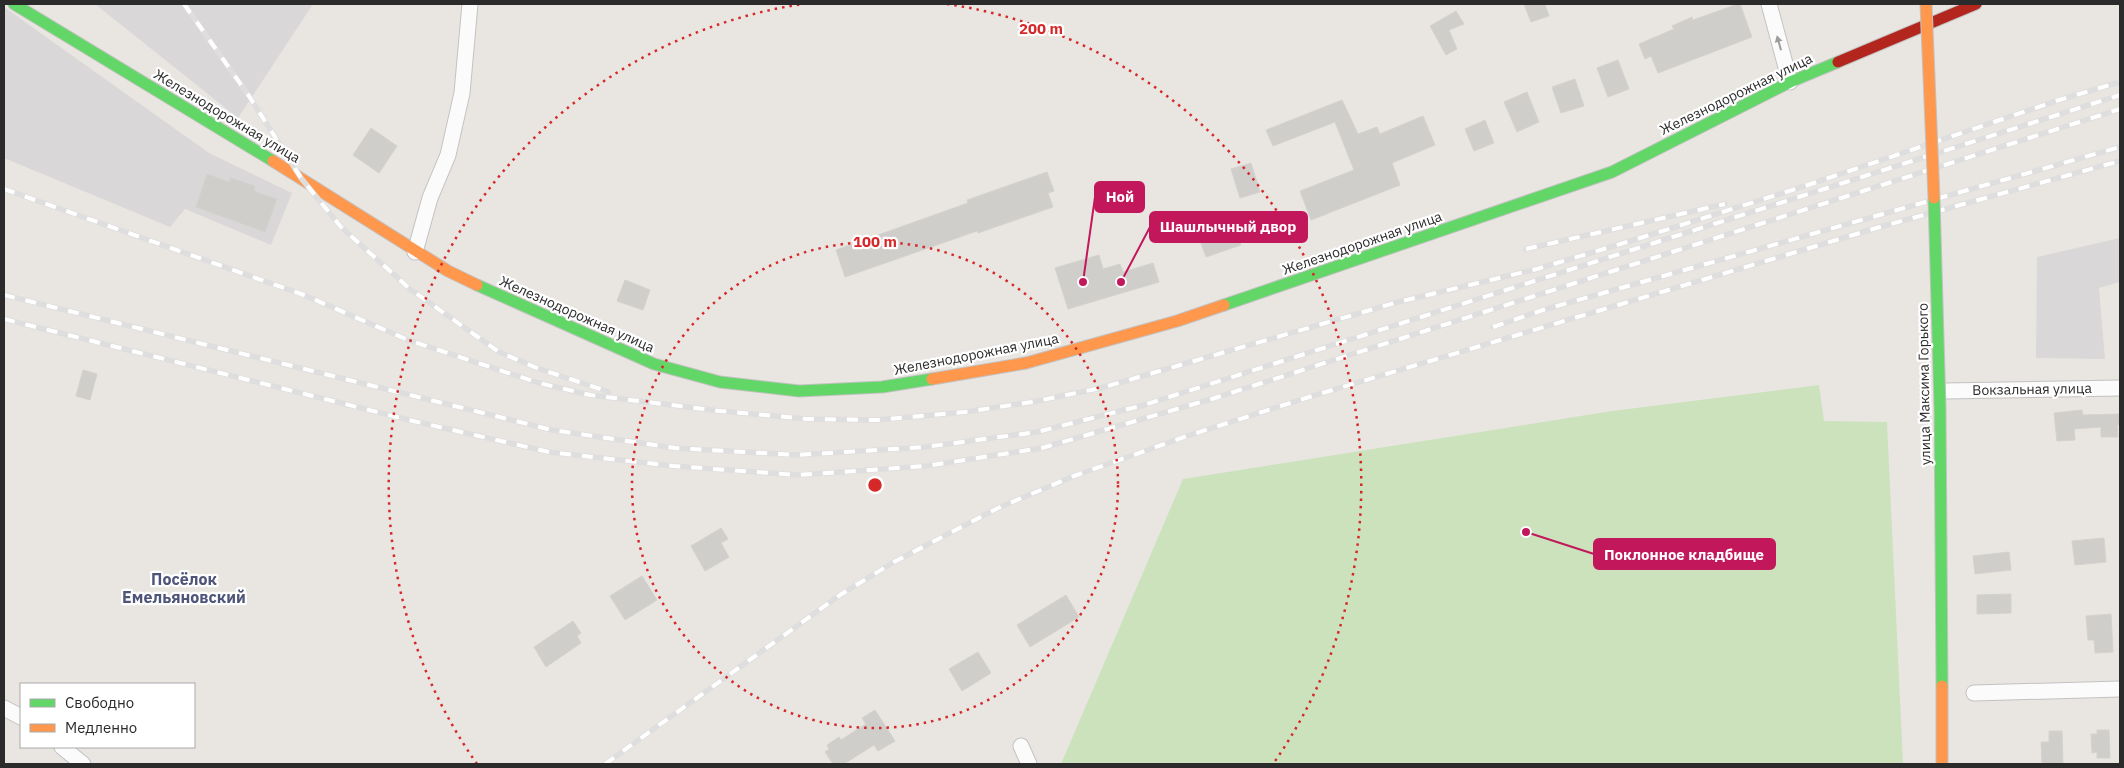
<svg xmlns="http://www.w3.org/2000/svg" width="2124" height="768" font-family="'IBM Plex Sans',sans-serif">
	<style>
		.industrial { fill: #dad7d9 }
		.green { fill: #cbe2bd }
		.building { fill: #d0cecb; stroke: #d4d2ce }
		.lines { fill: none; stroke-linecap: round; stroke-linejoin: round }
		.street-casing { stroke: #c3c2c2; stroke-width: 17 }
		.fast-casing { stroke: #c3c2c2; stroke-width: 13 }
		.slow-casing { stroke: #c3c2c2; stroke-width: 13 }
		.jam-casing { stroke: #c3c2c2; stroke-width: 13 }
		.street { stroke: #fcfbfb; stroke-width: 15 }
		.fast { stroke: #63d668; stroke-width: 11 }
		.slow { stroke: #ff974d; stroke-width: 11 }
		.jam { stroke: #b3261e; stroke-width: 11 }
		.rail-casing { stroke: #dededf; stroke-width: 5.5 }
		.rail { stroke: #fff; stroke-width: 4; stroke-dasharray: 11; stroke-linecap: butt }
		.fast-bridge-casing { stroke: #c3c2c2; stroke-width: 13; stroke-linecap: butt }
		.slow-bridge-casing { stroke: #c3c2c2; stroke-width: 13; stroke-linecap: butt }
		.fast-bridge { stroke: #63d668; stroke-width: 11 }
		.slow-bridge { stroke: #ff974d; stroke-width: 11 }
		.oneway { fill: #9e9d9d }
		.ring { fill: none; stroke: #d62828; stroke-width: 2.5; stroke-dasharray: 2.5 5 }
		.labels { text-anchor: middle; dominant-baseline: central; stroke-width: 4.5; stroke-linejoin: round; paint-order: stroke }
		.street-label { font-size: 14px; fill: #2b2b2b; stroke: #fff }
		.quarter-label { font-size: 16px; font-weight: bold; fill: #4f5579; stroke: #fff }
		.centre { fill: #d62828; stroke: #fff; stroke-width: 2.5 }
		.ring-label { font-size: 15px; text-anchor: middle; font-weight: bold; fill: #d62828; stroke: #fff; stroke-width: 4.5; stroke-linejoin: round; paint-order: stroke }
		.leader { fill: none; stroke: #c2185b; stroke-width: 2 }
		.callout-dot { fill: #c2185b; stroke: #fff; stroke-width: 2 }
		.callout { fill: #c2185b; stroke: #c2185b; stroke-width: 2 }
		.callout-label { font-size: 15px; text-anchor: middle; font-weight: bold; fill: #fff }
	</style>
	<rect width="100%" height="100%" fill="#e9e6e2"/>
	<!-- industrial -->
	<g class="industrial">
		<path d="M95 4H313L238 118Z"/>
		<path d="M4 7 209 153 292 193 271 245 185 209 170 227 4 158Z"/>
		<path d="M2120 238V282L2099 288 2105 359 2036 358 2037 257Z"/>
	</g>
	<!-- green -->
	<path class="green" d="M1819 385 1824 421 1887 422 1903 764H1061L1183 479 1612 411Z"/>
	<!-- building -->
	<g class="building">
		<path d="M1524 4H1545L1549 16 1531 22Z"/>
		<path d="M1738 4H1740L1752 37 1658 73 1651 56 1645 59 1639 44 1674 29 1672 26 1692 17 1693 20Z"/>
		<path d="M1456 11 1464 24 1449 30 1457 49 1446 55 1430 26Z"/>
		<path d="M1618 60 1629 89 1608 97 1597 68Z"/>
		<path d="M1575 79 1584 106 1561 113 1552 87Z"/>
		<path d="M1527 92 1539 122 1517 132 1504 102Z"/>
		<path d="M1342 100 1358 134 1377 127 1380 134 1423 116 1435 145 1392 163 1400 185 1311 220 1300 191 1354 170 1335 122 1273 146 1266 130Z"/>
		<path d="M1485 120 1494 143 1474 151 1465 129Z"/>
		<path d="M371 128 397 146 379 173 353 155Z"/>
		<path d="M1251 163 1260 192 1240 198 1231 169Z"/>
		<path d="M1047 172 1054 191 1048 193 1053 207 978 233 977 231 845 277 836 250 968 203 967 200Z"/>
		<path d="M207 174 229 182 231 178 255 186 254 191 277 199 265 232 196 207Z"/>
		<path d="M1229 211 1241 245 1206 257 1198 235 1211 230 1207 219Z"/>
		<path d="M1099 255 1103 269 1120 264 1123 272 1153 263 1159 282 1068 309 1055 268Z"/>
		<path d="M625 280 650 290 643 310 617 301Z"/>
		<path d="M83 370 97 374 90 400 76 396Z"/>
		<path d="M2082 410 2083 415 2120 414V425H2117L2118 437H2101V427L2074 429 2075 440 2057 441 2054 413Z"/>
		<path d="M721 528 728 539 721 543 729 557 705 571 691 546Z"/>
		<path d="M2104 538 2106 562 2075 565 2072 541Z"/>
		<path d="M2009 552 2011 570 1975 574 1973 556Z"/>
		<path d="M642 576 657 600 625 620 610 596Z"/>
		<path d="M2011 594V613L1977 614V595Z"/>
		<path d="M1066 595 1079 617 1030 647 1017 625Z"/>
		<path d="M2111 614 2113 652 2095 653 2094 640H2088L2086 616Z"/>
		<path d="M573 621 581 633 577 636 581 643 546 667 534 647Z"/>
		<path d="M978 652 991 673 962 691 949 669Z"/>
		<path d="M875 710 895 741 878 751 874 745 844 764H833L825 752 829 749 827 745 839 737 841 740 866 724 862 718Z"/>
		<path d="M2097 730H2109L2110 758H2097V752L2092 753 2091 734H2097Z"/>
		<path d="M2049 731H2062L2063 764H2042L2041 742H2049Z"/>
	</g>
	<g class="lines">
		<defs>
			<g id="street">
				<path d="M1769 4 1790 82"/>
				<path d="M415 252 430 198 448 155 462 93 470 4"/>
				<path d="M1945 391 2120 388"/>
				<path d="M1974 693 2120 689"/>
				<path d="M4 708 21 717"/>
				<path d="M1021 746 1029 764"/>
				<path d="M62 747 83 764"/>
			</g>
			<g id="fast">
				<path d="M14 4 273 161"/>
				<path d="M477 285 654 364 720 382 799 391 882 387 932 379"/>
				<path d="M1224 305 1612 172 1790 82 1838 62"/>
			</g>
			<g id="slow">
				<path d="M273 161 448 271 477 285"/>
				<path d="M932 379 1026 363 1177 321 1224 305"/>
			</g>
			<path id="jam" d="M1838 62 1976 4"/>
		</defs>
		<!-- street casing -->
		<use href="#street" class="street-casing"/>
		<!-- fast casing -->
		<use href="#fast" class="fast-casing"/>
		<!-- slow casing -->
		<use href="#slow" class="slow-casing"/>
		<!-- jam casing -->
		<use href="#jam" class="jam-casing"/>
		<!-- street -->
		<use href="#street" class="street"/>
		<!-- fast -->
		<use href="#fast" class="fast"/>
		<!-- slow -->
		<use href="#slow" class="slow"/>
		<!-- jam -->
		<use href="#jam" class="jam"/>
		<defs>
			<g id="rail">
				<path d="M184 4 249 96 301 178 341 227 410 289 499 352 537 368 609 392"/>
				<path d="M4 189 304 295 408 340 539 383 590 395 720 411 807 419 877 420 965 412 1032 402 1101 388 1398 302 1537 269 1637 239 1805 186 2059 100 2120 82"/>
				<path d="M1526 249 1725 204"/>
				<path d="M4 295 552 430 675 448 797 455 925 447 1037 432 1144 405 2120 95"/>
				<path d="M4 319 413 421 549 452 673 466 798 475 926 466 1042 448 1215 398 2120 109"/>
				<path d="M1493 327 1543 310 2120 147"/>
				<path d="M605 764 840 595 894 562 998 508 1074 476 1187 436 1309 397 1880 227 2120 161"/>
			</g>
		</defs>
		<!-- rail casing -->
		<use href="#rail" class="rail-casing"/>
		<!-- rail -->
		<use href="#rail" class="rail"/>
		<defs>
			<path id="fast-bridge" d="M1934 198 1940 408 1942 686"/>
			<g id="slow-bridge">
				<path d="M1926 4 1934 198"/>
				<path d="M1942 686V764"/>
			</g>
		</defs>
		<!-- fast-bridge casing -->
		<use href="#fast-bridge" class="fast-bridge-casing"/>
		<!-- slow-bridge casing -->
		<use href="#slow-bridge" class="slow-bridge-casing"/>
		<!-- fast-bridge -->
		<use href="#fast-bridge" class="fast-bridge"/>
		<!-- slow-bridge -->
		<use href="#slow-bridge" class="slow-bridge"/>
	</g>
	<!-- one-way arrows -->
	<defs><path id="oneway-solid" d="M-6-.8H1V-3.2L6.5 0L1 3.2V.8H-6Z" transform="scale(1.25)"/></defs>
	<use class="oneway" href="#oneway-solid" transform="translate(1779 43) rotate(-106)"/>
	<!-- distance rings -->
	<g class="ring">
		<circle cx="875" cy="485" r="243"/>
		<path d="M477 764A486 486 0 0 1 803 4M947 4A486 486 0 0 1 1273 764"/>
	</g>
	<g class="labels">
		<!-- street labels -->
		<g class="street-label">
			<text transform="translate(1736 94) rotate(-26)">Железнодорожная улица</text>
			<text transform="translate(227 116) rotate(31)">Железнодорожная улица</text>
			<text transform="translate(1362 243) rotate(-19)">Железнодорожная улица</text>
			<text transform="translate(577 314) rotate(24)">Железнодорожная улица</text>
			<text transform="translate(976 354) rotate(-11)">Железнодорожная улица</text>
			<text transform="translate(1924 384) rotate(-91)">улица Максима Горького</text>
			<text transform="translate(2032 389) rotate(-1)">Вокзальная улица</text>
		</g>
		<!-- quarter labels -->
		<g class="quarter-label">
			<text x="184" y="579">Посёлок<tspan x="184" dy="18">Емельяновский</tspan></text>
		</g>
	</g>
	<circle cx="875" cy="485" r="8" class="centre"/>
	<g class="ring-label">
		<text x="1041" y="34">200 m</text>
		<text x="875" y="247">100 m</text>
	</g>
	<!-- callouts -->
	<path class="leader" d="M1083 282L1095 197M1121 282L1150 227M1526 532L1594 554"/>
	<g class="callout-dot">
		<circle cx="1083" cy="282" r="5"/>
		<circle cx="1121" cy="282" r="5"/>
		<circle cx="1526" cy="532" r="5"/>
	</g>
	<g class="callout">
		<rect x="1095" y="182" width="49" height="30" rx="5"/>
		<rect x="1150" y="212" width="157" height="30" rx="5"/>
		<rect x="1594" y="539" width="181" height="30" rx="5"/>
	</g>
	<g class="callout-label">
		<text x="1120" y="202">Ной</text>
		<text x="1228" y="232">Шашлычный двор</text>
		<text x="1684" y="560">Поклонное кладбище</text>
	</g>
	<!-- border -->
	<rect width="2124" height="768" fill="none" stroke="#2b2b2b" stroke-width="10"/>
	<!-- legend -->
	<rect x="20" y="683" width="175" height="65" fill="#ffffff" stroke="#aaaaaa"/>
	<rect x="30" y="699" width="25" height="8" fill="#63d668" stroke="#aaaaaa"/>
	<text x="65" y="708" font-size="15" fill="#2b2b2b">Свободно</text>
	<rect x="30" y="724" width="25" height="8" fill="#ff974d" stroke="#aaaaaa"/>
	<text x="65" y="733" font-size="15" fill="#2b2b2b">Медленно</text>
</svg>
